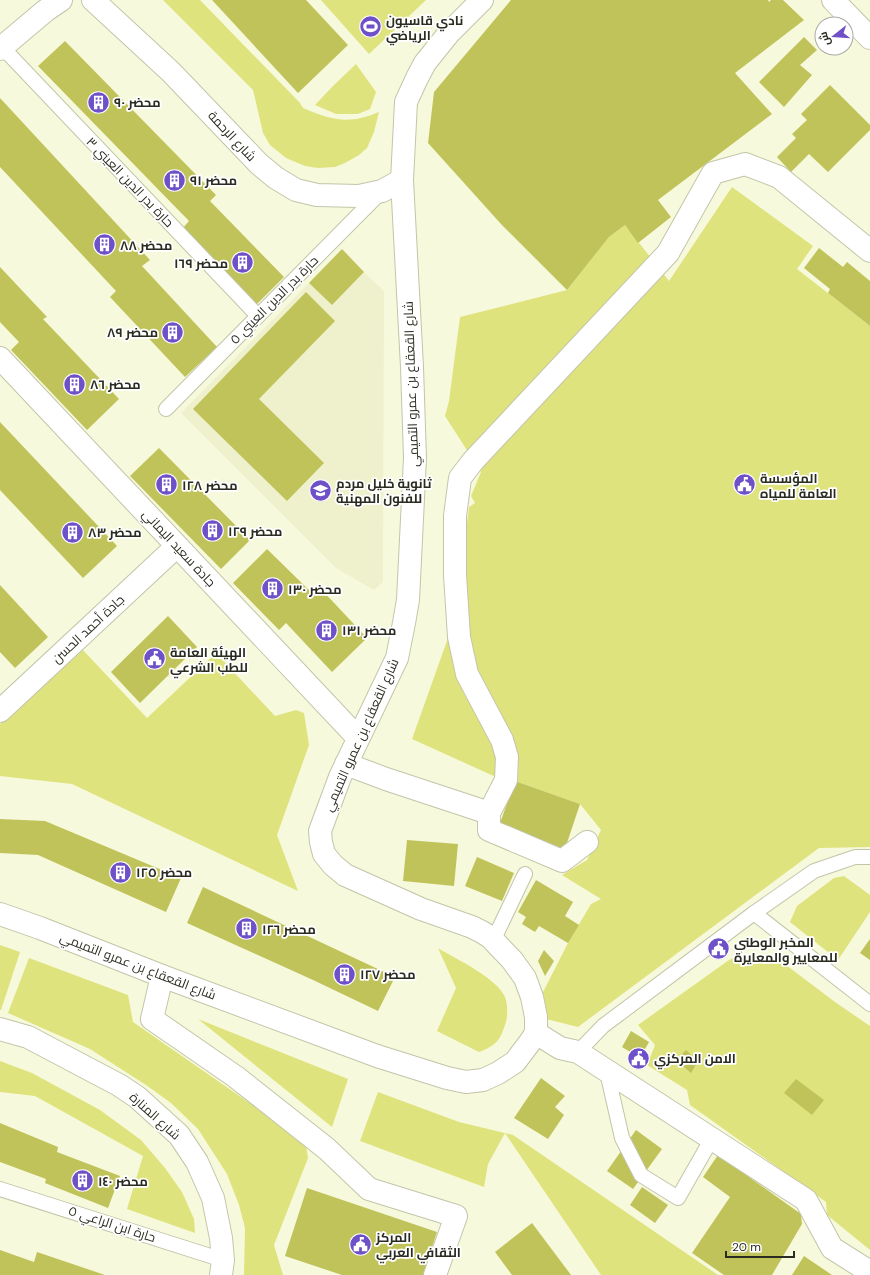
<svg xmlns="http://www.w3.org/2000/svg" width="870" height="1275" font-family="'DM Sans',Cairo,sans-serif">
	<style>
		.built { fill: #eef1cc }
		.green { fill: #dfe37d }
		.building { fill: #c0c359 }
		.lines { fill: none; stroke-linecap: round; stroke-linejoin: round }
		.service-casing { stroke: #c3c5a9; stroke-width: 16 }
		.minor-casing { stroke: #c3c5a9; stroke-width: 24 }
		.tertiary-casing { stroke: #c3c5a9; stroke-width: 24 }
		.secondary-casing { stroke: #c3c5a9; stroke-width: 24 }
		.primary-casing { stroke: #c3c5a9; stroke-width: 24 }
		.service { stroke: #fff; stroke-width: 14 }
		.minor { stroke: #fff; stroke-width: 22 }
		.tertiary { stroke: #fff; stroke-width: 22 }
		.secondary { stroke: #fff; stroke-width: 22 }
		.primary { stroke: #fff; stroke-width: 22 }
		.labels { text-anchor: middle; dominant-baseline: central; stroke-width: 3.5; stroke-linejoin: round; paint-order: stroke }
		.poi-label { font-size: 13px; font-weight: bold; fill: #2b2c21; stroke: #fff; text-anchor: start }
		.street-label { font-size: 13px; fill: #2b2c21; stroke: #fff }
	</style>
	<rect width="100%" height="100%" fill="#f7f9dc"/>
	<!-- built -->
	<path class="built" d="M364 272 384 291 383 582 374 590 336 568 181 413 309 283 332 305Z"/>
	<!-- green -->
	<g class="green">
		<path d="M163 0H200L300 103 303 108C331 120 349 125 379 112L374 132 367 148 359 155 345 163 335 167 318 168 305 166 286 158 270 145 263 133 253 90Z"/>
		<path d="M321 0H426L369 54Z"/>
		<path d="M356 64 376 92 370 109 358 114H336L315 105 332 87Z"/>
		<path d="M732 187 813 246 797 269 870 326V847L819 848 578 1027 546 1019 542 994 568 943 591 904 601 899 562 875 587 860 601 830 580 804 515 781 474 672 464 594 465 540 469 507 475 503 471 496 481 472 445 416 449 401 460 317 567 290 609 237 625 225 669 281Z"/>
		<path d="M448 638 464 694 490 738 499 759 498 778 412 739Z"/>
		<path d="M81 648 147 718 216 653 275 716 296 710 304 713 309 745 277 835 298 891 72 784 0 776V724Z"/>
		<path d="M844 876 870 895V912L838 960 790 922 797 906 834 878Z"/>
		<path d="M0 945 20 952 1 1010H0Z"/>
		<path d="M438 948C456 959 497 978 505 997 508 1005 508 1017 505 1025 500 1041 495 1046 479 1052L437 1031 456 988Z"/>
		<path d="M740 955 774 956 835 1002 870 1026V1250L827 1215 826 1202 690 1105 687 1090 647 1065 655 1045 638 1025 729 960Z"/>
		<path d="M29 958 128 995 133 1022 294 1134 306 1146 308 1158 274 1245 283 1275H244L245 1228 239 1205 227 1174 198 1129 171 1103 146 1085 90 1049 8 1013Z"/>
		<path d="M198 1019 348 1079 332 1127Z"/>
		<path d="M0 1061 32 1073 100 1110 141 1140 165 1168 182 1192 194 1219 195 1233 127 1209 143 1156 35 1096 0 1092Z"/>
		<path d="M378 1092 459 1122 513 1135 718 1275H601L505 1133 488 1164 484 1187 360 1141Z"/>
	</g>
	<!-- building -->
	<g class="building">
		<path d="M212 0H306L348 45 298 93Z"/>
		<path d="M511 0H768L769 2 771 0H783L804 20 735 73 772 114 658 200 671 217 638 243 625 225 609 237 567 290 501 224 428 143 434 92Z"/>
		<path d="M804 37 817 50 800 65 812 75 784 107 759 82Z"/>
		<path d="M65 41 216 195 210 201 284 277 256 305 182 229 189 221 38 66Z"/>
		<path d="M830 85 870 125V130L828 172 809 154 791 172 777 157 796 138 792 134 807 120 801 114Z"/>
		<path d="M0 98 150 260 142 266 217 347 185 377 110 297 116 291 0 167Z"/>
		<path d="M819 248 843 267 847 262 870 281V326L828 293 830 289 804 268Z"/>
		<path d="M342 249 364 272 332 305 309 283Z"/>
		<path d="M0 267 47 317 43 319 119 399 87 430 11 350 19 342 0 322Z"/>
		<path d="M306 292 335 321 259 399 324 463 287 501 193 409Z"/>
		<path d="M0 422 117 546 83 578 0 490Z"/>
		<path d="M159 448 250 540 221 569 130 476Z"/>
		<path d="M267 549 314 595 321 589 367 638 332 672 286 623 279 630 233 583Z"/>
		<path d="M0 585 48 637 15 668 0 652Z"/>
		<path d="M168 616 197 647 140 703 111 672Z"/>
		<path d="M515 781 580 804 565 849 499 826Z"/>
		<path d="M0 819 45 821 181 878 166 912 38 855 0 853Z"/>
		<path d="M407 840 458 844 454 886 403 881Z"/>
		<path d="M477 857 514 873 502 901 465 886Z"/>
		<path d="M536 880 573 902 565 916 579 925 568 943 539 926 535 932 522 924 526 917 518 912Z"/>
		<path d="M203 887 395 977 378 1011 313 980 187 923Z"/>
		<path d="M870 939V960L860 953Z"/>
		<path d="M544 950 554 961 545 976 538 961Z"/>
		<path d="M631 1031 649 1042 640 1058 622 1047Z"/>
		<path d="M686 1050 698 1061 691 1073 676 1060Z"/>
		<path d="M541 1078 565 1096 555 1107 564 1115 548 1139 514 1118Z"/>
		<path d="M796 1079 824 1100 812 1115 784 1093Z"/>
		<path d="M0 1123 58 1147 57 1152 120 1176 108 1208 45 1183 46 1179 0 1162Z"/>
		<path d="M636 1130 662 1149 633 1189 607 1171Z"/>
		<path d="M718 1155 801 1214 802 1224 772 1275H724L692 1253 730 1197 703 1177Z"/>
		<path d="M642 1187 668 1205 655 1223 630 1205Z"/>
		<path d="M307 1188 437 1232 423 1275H342L285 1256Z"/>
		<path d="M532 1223 571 1275H512L495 1252Z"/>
		<path d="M0 1250 34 1262 37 1252 105 1275H0Z"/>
		<path d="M804 1256 832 1275H792Z"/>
	</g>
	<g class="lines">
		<defs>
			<g id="service">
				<path d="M2 47 258 316"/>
				<path d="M166 409 381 192"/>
				<path d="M754 913 814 871 855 857H870"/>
				<path d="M493 941 525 874"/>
				<path d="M578 1052 603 1026 754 913 870 1004"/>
				<path d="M607 1072 622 1138 641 1175 678 1198 711 1140"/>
				<path d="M0 1189 223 1260"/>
			</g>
			<g id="minor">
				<path d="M0 358 358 738"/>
				<path d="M0 711 177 546"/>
				<path d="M346 764 386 779 489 813"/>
				<path d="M587 842 562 861 489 830V813L506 780 507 757 502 740 467 674 459 637 455 575V516L460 478 473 461 668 253 713 173 745 164 779 177 870 251"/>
				<path d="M162 976 152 1019 236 1077 327 1149 369 1189 456 1216 435 1275"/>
				<path d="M536 1033 560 1048 578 1052 806 1200 832 1248 870 1272"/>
			</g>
			<path id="tertiary" d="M0 1029 28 1037 119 1085 137 1097 179 1135 197 1162 213 1198 221 1238 223 1260 221 1275"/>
			<g id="secondary">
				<path d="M93 0 171 72 259 164 276 178 296 190 317 195 359 196 382 191 402 180"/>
				<path d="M0 49 45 11 61 0"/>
				<path d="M0 914 40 928 162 976 377 1056 447 1078 466 1082 483 1080 498 1073 515 1062 530 1042 536 1033V1017L532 997 525 978 512 960 490 937 482 932 472 927 421 909 345 875 333 865 324 854 321 842 320 831 340 777 397 658 404 623 408 600 415 458 412 367 402 180 406 102 417 78 425 63 449 33 482 0"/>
			</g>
			<path id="primary" d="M833 0 870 38"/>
		</defs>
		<!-- service casing -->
		<use href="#service" class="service-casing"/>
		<!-- minor casing -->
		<use href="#minor" class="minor-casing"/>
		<!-- tertiary casing -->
		<use href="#tertiary" class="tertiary-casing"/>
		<!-- secondary casing -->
		<use href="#secondary" class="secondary-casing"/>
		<!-- primary casing -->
		<use href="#primary" class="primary-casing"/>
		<!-- service -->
		<use href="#service" class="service"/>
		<!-- minor -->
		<use href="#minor" class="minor"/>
		<!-- tertiary -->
		<use href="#tertiary" class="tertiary"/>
		<!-- secondary -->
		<use href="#secondary" class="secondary"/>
		<!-- primary -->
		<use href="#primary" class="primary"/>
	</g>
	<!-- icons -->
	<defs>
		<symbol id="stadium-disc" viewBox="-11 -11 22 22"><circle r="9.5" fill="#6e50c9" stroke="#fff"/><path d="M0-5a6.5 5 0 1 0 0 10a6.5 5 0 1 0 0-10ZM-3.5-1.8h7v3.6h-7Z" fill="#fff"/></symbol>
		<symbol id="building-disc" viewBox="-11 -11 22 22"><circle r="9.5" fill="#6e50c9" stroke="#fff"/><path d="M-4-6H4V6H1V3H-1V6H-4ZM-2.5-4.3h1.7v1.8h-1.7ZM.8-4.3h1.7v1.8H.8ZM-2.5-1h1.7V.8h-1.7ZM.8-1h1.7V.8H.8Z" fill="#fff"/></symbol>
		<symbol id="civic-disc" viewBox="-11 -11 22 22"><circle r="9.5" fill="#6e50c9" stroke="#fff"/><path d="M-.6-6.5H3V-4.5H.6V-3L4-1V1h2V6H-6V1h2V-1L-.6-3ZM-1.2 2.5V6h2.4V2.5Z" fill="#fff"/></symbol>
		<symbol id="school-disc" viewBox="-11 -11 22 22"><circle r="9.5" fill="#6e50c9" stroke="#fff"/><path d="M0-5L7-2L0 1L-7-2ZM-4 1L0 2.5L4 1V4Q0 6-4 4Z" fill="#fff"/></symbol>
	</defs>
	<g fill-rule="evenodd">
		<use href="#stadium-disc" x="358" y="14" width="25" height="25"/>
		<use href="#building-disc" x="86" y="90" width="25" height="25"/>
		<use href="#building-disc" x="162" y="168" width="25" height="25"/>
		<use href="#building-disc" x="92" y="232" width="25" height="25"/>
		<use href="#building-disc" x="230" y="250" width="25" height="25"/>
		<use href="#building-disc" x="160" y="320" width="25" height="25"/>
		<use href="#building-disc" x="62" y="372" width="25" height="25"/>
		<use href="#building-disc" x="154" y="472" width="25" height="25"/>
		<use href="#civic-disc" x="732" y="472" width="25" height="25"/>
		<use href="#school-disc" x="308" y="478" width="25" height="25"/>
		<use href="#building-disc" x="200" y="518" width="25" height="25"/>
		<use href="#building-disc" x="60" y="520" width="25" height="25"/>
		<use href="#building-disc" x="260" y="576" width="25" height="25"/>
		<use href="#building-disc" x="314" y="618" width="25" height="25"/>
		<use href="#civic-disc" x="142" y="646" width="25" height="25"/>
		<use href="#building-disc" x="108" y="860" width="25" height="25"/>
		<use href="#building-disc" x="234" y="916" width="25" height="25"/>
		<use href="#civic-disc" x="706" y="936" width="25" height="25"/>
		<use href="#building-disc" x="332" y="962" width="25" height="25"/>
		<use href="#civic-disc" x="626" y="1046" width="25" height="25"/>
		<use href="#building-disc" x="70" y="1168" width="25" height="25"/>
		<use href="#civic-disc" x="348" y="1232" width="25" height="25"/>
	</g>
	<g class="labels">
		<!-- poi labels -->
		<g class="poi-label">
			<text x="386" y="20">نادي قاسيون<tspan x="386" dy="15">الرياضي</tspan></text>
			<text x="114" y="102">محضر ٩٠</text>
			<text x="190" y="180">محضر ٩١</text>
			<text x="120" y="245">محضر ٨٨</text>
			<text x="228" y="263" text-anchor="end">محضر ١٦٩</text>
			<text x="158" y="332" text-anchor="end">محضر ٨٩</text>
			<text x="90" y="384">محضر ٨٦</text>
			<text x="760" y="478">المؤسسة<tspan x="760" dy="15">العامة للمياه</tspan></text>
			<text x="336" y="483">ثانوية خليل مردم<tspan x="336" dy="15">للفنون المهنية</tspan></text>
			<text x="182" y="485">محضر ١٢٨</text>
			<text x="228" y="531">محضر ١٢٩</text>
			<text x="88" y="532">محضر ٨٣</text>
			<text x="288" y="589">محضر ١٣٠</text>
			<text x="342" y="630">محضر ١٣١</text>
			<text x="170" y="652">الهيئة العامة<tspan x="170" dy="15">للطب الشرعي</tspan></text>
			<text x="136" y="872">محضر ١٢٥</text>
			<text x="262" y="929">محضر ١٢٦</text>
			<text x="734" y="942">المخبر الوطني<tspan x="734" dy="15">للمعايير والمعايرة</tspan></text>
			<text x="360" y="974">محضر ١٢٧</text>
			<text x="654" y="1058">الامن المركزي</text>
			<text x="98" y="1181">محضر ١٤٠</text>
			<text x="376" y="1237">المركز<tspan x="376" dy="15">الثقافي العربي</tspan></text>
		</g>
		<!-- street labels -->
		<g class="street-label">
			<text transform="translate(232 136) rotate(47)">شارع الرحمة</text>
			<text transform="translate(130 182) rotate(46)">حارة بدر الدين العيني ٣</text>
			<text transform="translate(274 300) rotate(-45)">حارة بدر الدين العيني ٥</text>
			<text transform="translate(411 384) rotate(-92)">شارع القعقاع بن عمرو التميمي</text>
			<text transform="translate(179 548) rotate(47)">جادة سعيد اليماني</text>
			<text transform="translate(88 629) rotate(-43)">جادة أحمد الحسن</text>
			<text transform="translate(361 735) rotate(-66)">شارع القعقاع بن عمرو التميمي</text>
			<text transform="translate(138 966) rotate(21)">شارع القعقاع بن عمرو التميمي</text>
			<text transform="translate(155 1116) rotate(42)">شارع المنارة</text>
			<text transform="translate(112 1224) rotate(18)">حارة ابن الراعي ٥</text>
		</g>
	</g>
	<!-- north arrow -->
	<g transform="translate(834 36) rotate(253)"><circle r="19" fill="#ffffff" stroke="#aaaba6"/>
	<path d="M0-3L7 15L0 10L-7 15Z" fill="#6e50c9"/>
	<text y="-6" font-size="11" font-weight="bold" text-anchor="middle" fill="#2b2c21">ش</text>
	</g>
	<!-- scale -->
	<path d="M726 1251v6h68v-6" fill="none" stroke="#2b2c21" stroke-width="2"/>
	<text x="732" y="1251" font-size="12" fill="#2b2c21" stroke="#ffffff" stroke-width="3" paint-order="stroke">20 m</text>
</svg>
